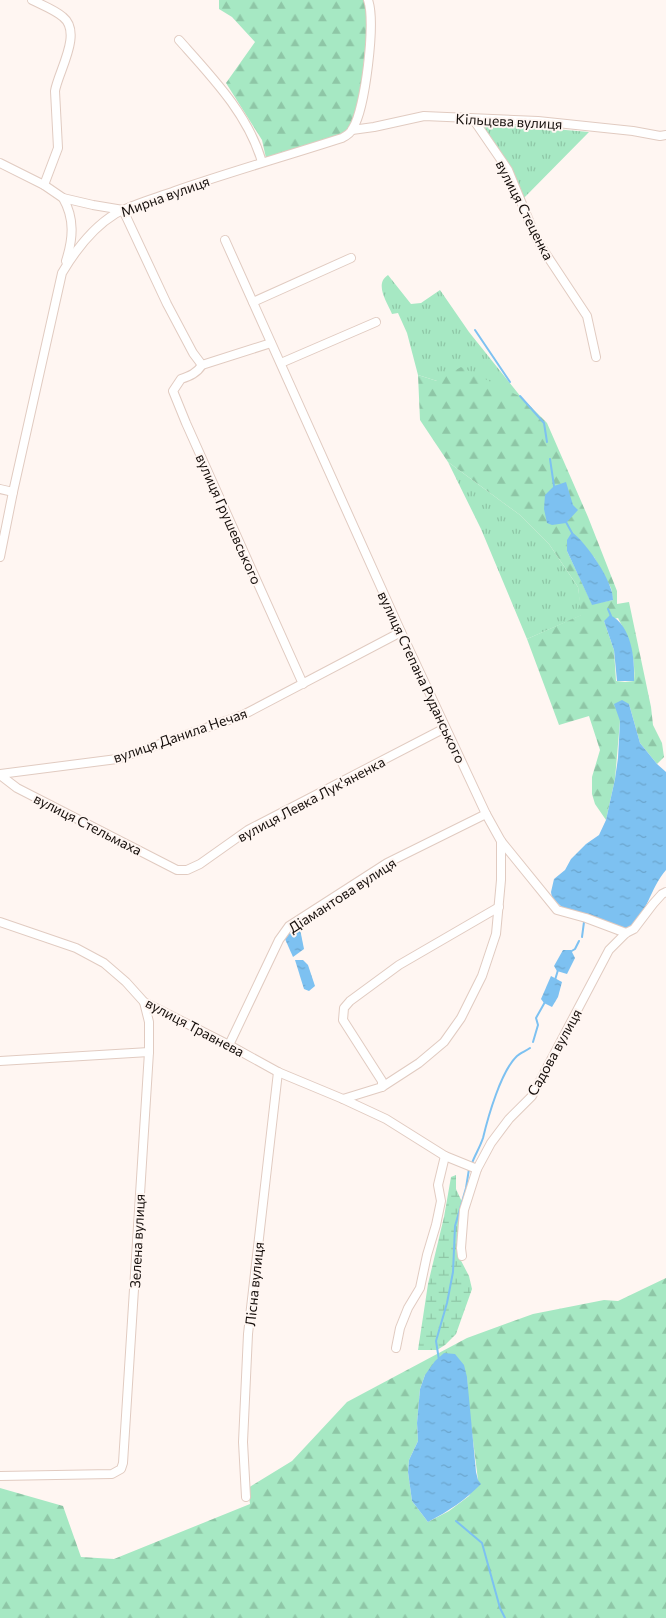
<svg xmlns="http://www.w3.org/2000/svg" width="666" height="1618" font-family="Commissioner,sans-serif">
	<style>
		.grass { fill: url(#grass-tufts) }
		.forest { fill: url(#forest-firs); fill-rule: evenodd }
		.wetland { fill: url(#wetland-marsh) }
		.water { fill: url(#water-ripples) }
		.lines { fill: none; stroke-linecap: round; stroke-linejoin: round }
		.stream { stroke: #7dc1f1; stroke-width: 2 }
		.minor-casing { stroke: #e1cbc1; stroke-width: 10 }
		.minor { stroke: #fff; stroke-width: 8 }
		.labels { text-anchor: middle; dominant-baseline: central; stroke-width: 4; stroke-linejoin: round; paint-order: stroke }
		.street-label { font-size: 14px; fill: #160f0c; stroke: #fff6f2 }
	</style>
	<defs>
		<pattern id="grass-tufts" width="24" height="20" patternUnits="userSpaceOnUse" patternTransform="scale(1.25)"><rect width="24" height="20" fill="#a6e8c3"/><path d="M3 7l-1-3M5 7V3M7 7l1-3M15 17l-1-3M17 17v-4M19 17l1-3" fill="none" stroke="#8ec6a6"/></pattern>
		<pattern id="forest-firs" width="22" height="20" patternUnits="userSpaceOnUse" patternTransform="scale(1.25)"><rect width="22" height="20" fill="#a6e8c3"/><path d="M5 1l3.5 6h-7zM16 11l3.5 6h-7z" fill="#8ec6a6"/></pattern>
		<pattern id="wetland-marsh" width="20" height="14" patternUnits="userSpaceOnUse" patternTransform="scale(1.25)"><rect width="20" height="14" fill="#a6e8c3"/><path d="M1 5h8M5 5V1M11 12h8M15 12V8" fill="none" stroke="#8ec6a6"/></pattern>
		<pattern id="water-ripples" width="26" height="14" patternUnits="userSpaceOnUse" patternTransform="scale(1.25)"><rect width="26" height="14" fill="#7dc1f1"/><path d="M2 4q2-2 4 0t4 0M15 11q2-2 4 0t4 0" fill="none" stroke="#6ba5cd"/></pattern>
	</defs>
	<rect width="100%" height="100%" fill="#fff6f2"/>
	<!-- grass -->
	<g class="grass">
		<path d="M474 122 589 132 519 203 506 171Z"/>
		<path d="M388 275 411 304 421 303 440 290 469 332 521 397 437 381 418 375 407 333 398 313 392 314C387 302 374 284 388 275Z"/>
		<path d="M448 462 520 515 549 544 578 587 582 615 527 639 481 529Z"/>
	</g>
	<!-- forest -->
	<g class="forest">
		<path d="M219 0H365L368 20 360 100 353 123 340 136 266 158 262 140 226 83 255 42 232 17 219 9Z"/>
		<path d="M461 367 521 397 547 423 588 517 617 591V604L629 602 651 707 653 725 662 743 664 757 657 764 640 743 629 704 620 721 615 779 606 820 595 804 592 794V777L600 750 589 716 559 725 527 639 581 615 578 587 549 544 520 515 448 462 420 420 418 375 437 381ZM567 551 594 557 611 588 613 600 592 604ZM618 618C629 639 636 657 634 681L625 682 616 681 614 650 604 621Z"/>
		<path d="M666 1278V1618H0V1488L63 1506 81 1557 114 1559 250 1504 248 1488 292 1461 347 1402 467 1338 533 1314 604 1300 618 1301ZM425 1375 467 1377 468 1401 478 1480 469 1496 449 1511 428 1522 412 1501 408 1472 409 1460 418 1441 417 1423 420 1389Z"/>
	</g>
	<!-- wetland -->
	<path class="wetland" d="M456 1175V1189L462 1202 461 1232 457 1253 469 1276 472 1289 456 1334 445 1345 437 1350H418L428 1284 444 1217 451 1177Z"/>
	<!-- water -->
	<g class="water">
		<path d="M566 482 573 505 578 510 566 523 552 525 547 523 544 509 545 495 554 486Z"/>
		<path d="M572 532C587 544 613 581 613 600L592 605 567 551V540Z"/>
		<path d="M610 615C632 626 635 659 634 681H617L614 650 604 621Z"/>
		<path d="M622 700 629 704 640 743 657 764 666 772V870C650 888 647 916 627 929L618 927 587 914 563 908 552 898 551 892 554 879 565 870 571 859 586 844 599 835 606 820 615 779 618 758 620 721 614 704Z"/>
		<path d="M300 929 304 949 293 957 285 939 287 933Z"/>
		<path d="M563 950H571L575 958 567 974 557 971 554 966Z"/>
		<path d="M295 960H303L308 965 315 986 309 991 304 989Z"/>
		<path d="M551 976 562 982 558 997 552 1007 544 1003 541 999Z"/>
		<path d="M444 1353 455 1354 464 1365 467 1377 476 1472 478 1480 481 1484C465 1500 449 1511 428 1522L412 1501 408 1472 409 1460 418 1441 417 1423 420 1389 425 1375 435 1361Z"/>
	</g>
	<g class="lines">
		<!-- stream -->
		<g class="stream">
			<path d="M475 330 510 382"/>
			<path d="M520 396 544 423 547 442"/>
			<path d="M550 459 554 486"/>
			<path d="M566 522 572 533"/>
			<path d="M608 609 611 616"/>
			<path d="M582 937 584 922"/>
			<path d="M570 952 575 949 579 941"/>
			<path d="M555 980 558 970"/>
			<path d="M533 1042 538 1025 536 1018 545 1002"/>
			<path d="M472 1163C475 1155 480 1147 483 1138 488 1117 501 1071 517 1056 520 1053 526 1051 530 1048"/>
			<path d="M439 1360 436 1341 447 1303 453 1272 455 1226 466 1188 469 1169"/>
			<path d="M456 1521 482 1543 500 1608 505 1618"/>
		</g>
		<defs>
			<g id="minor">
				<path d="M32 0C42 5 55 10 63 17 83 33 58 72 55 91L58 148 44 185"/>
				<path d="M179 40C212 77 248 114 262 162"/>
				<path d="M473 119 508 170 534 233 544 251 587 316 596 357"/>
				<path d="M352 130 374 127 424 116 538 121 633 131 660 136 666 135"/>
				<path d="M0 163 44 185 63 198 93 205 123 210 167 304 193 353 202 365 271 343"/>
				<path d="M63 198C75 219 73 239 66 261"/>
				<path d="M225 240 401 632 486 814 501 841 557 910 586 918 626 933"/>
				<path d="M253 302 351 258"/>
				<path d="M281 363 376 322"/>
				<path d="M202 365C197 373 190 376 181 379L173 391 186 423 303 684"/>
				<path d="M0 489 13 492"/>
				<path d="M0 557 13 492 62 273C75 251 92 228 115 214 133 204 156 198 175 191 230 172 286 156 342 138 346 136 351 133 353 128 365 109 376 22 368 0"/>
				<path d="M0 774 117 759 243 715 401 632"/>
				<path d="M0 775 17 788 177 870H187L200 864 248 830 445 728"/>
				<path d="M0 922 76 948 104 963 126 982 144 1002 229 1045 278 1072 343 1099 386 1119 445 1156 477 1169"/>
				<path d="M229 1045 279 940 289 926 387 863 486 814"/>
				<path d="M0 1061 149 1052"/>
				<path d="M382 1087V1081L343 1020 344 1008 350 1001 399 965 499 907"/>
				<path d="M343 1099 382 1087 419 1063 444 1042 461 1018 482 976 496 934 501 880V841"/>
				<path d="M462 1256 461 1248 464 1210 477 1169 491 1143 509 1119 532 1096 609 950 626 933 634 929 653 904 662 894 666 892"/>
				<path d="M396 1348 400 1328 408 1308 420 1288 427 1255 436 1225 441 1201 438 1185 445 1156"/>
				<path d="M0 1476 112 1474 121 1469 123 1463 149 1052V1022L144 1002"/>
				<path d="M246 1497 243 1442 248 1334 278 1072"/>
			</g>
		</defs>
		<!-- minor casing -->
		<use href="#minor" class="minor-casing"/>
		<!-- minor -->
		<use href="#minor" class="minor"/>
	</g>
	<g class="labels">
		<!-- street labels -->
		<g class="street-label">
			<text transform="translate(509 121) rotate(3)">Кільцева вулиця</text>
			<text transform="translate(165 196) rotate(-20)">Мирна вулиця</text>
			<text transform="translate(525 210) rotate(63)">вулиця Стеценка</text>
			<text transform="translate(229 519) rotate(66)">вулиця Грушевського</text>
			<text transform="translate(422 677) rotate(65)">вулиця Степана Руданського</text>
			<text transform="translate(180 735) rotate(-19)">вулиця Данила Нечая</text>
			<text transform="translate(311 799) rotate(-28)">вулиця Левка Лук'яненка</text>
			<text transform="translate(88 824) rotate(27)">вулиця Стельмаха</text>
			<text transform="translate(342 895) rotate(-33)">Діамантова вулиця</text>
			<text transform="translate(195 1027) rotate(28)">вулиця Травнева</text>
			<text transform="translate(554 1052) rotate(-61)">Садова вулиця</text>
			<text transform="translate(137 1241) rotate(-87)">Зелена вулиця</text>
			<text transform="translate(254 1284) rotate(-84)">Лісна вулиця</text>
		</g>
	</g>
</svg>
